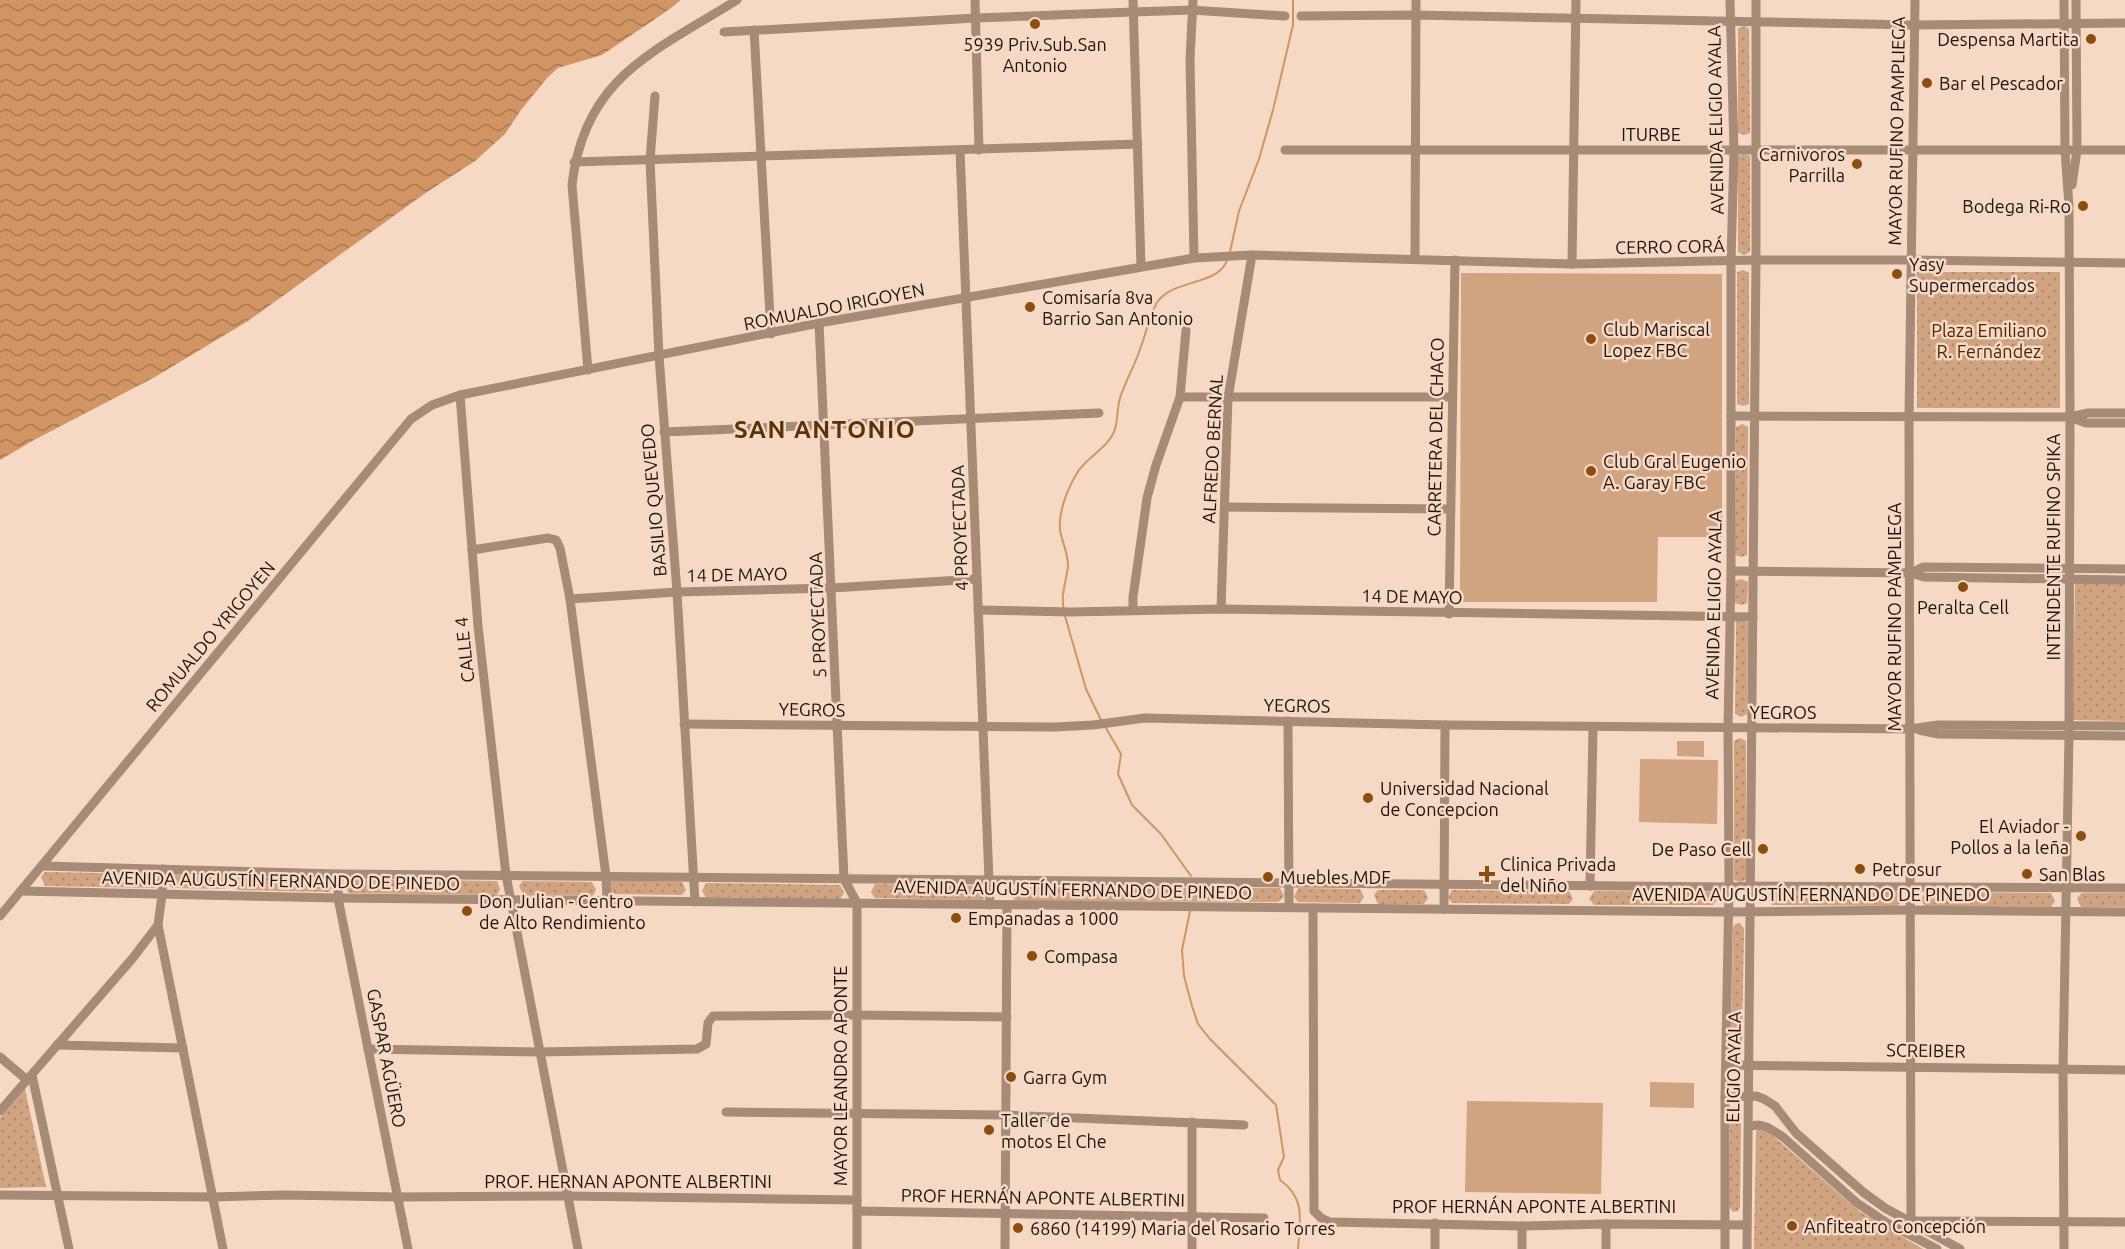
<svg xmlns="http://www.w3.org/2000/svg" width="2125" height="1249" font-family="Ubuntu,sans-serif">
	<style>
		.park { fill: url(#park-dots) }
		.pitch { fill: #d0a381 }
		.water { fill: url(#water-waves) }
		.lines { fill: none; stroke-linecap: round; stroke-linejoin: round }
		.stream { stroke: #d19563; stroke-width: 2 }
		.minor { stroke: #a68b77; stroke-width: 9 }
		.poi-dot { fill: #8c4e10; stroke: #f5d9c4; stroke-width: 2 }
		.labels { text-anchor: middle; dominant-baseline: central; stroke-width: 5; stroke-linejoin: round; paint-order: stroke }
		.poi-label { font-size: 18px; fill: #1f150e; stroke: #f5d9c4; text-anchor: start }
		.street-label { font-size: 18px; fill: #1f150e; stroke: #f5d9c4 }
		.park-label { font-size: 18px; fill: #4e2700; stroke: #f5d9c4 }
		.district-label { font-size: 24px; font-weight: bold; letter-spacing: 1.5px; fill: #5c3207; stroke: #f5d9c4 }
	</style>
	<defs>
		<pattern id="park-dots" width="8" height="8" patternUnits="userSpaceOnUse" patternTransform="scale(1.5)"><rect width="8" height="8" fill="#d0a381"/><path d="M2 2h.1M6 6h.1" fill="none" stroke="#b28b6e" stroke-width="1.8" stroke-linecap="round"/></pattern>
		<pattern id="water-waves" width="16" height="10" patternUnits="userSpaceOnUse" patternTransform="scale(1.5)"><rect width="16" height="10" fill="#d19563"/><path d="M0 5q4-4 8 0t8 0" fill="none" stroke="#a97850"/></pattern>
	</defs>
	<rect width="100%" height="100%" fill="#f5d9c4"/>
	<!-- park -->
	<g class="park">
		<path d="M1745 26 1749 29 1750 133 1744 135 1738 133V28Z"/>
		<path d="M1744 154 1750 156V252L1744 255 1738 252V156Z"/>
		<path d="M1743 270 1749 273V404L1743 406 1737 404V272Z"/>
		<rect x="1917" y="272" width="143" height="136"/>
		<path d="M1742 424 1748 427 1747 555 1741 557 1735 555 1736 427Z"/>
		<path d="M1741 579 1748 582 1747 603 1741 605 1735 603V581Z"/>
		<path d="M2075 583H2125V721L2073 720Z"/>
		<path d="M1737 621H1745L1748 623 1747 714 1741 717 1735 714 1736 623Z"/>
		<path d="M1740 738 1746 741V880L1740 882 1734 880V741Z"/>
		<path d="M45 872 155 874 159 882 155 888 45 886 41 877Z"/>
		<path d="M172 874 225 876 228 884 225 889 172 888 168 883Z"/>
		<path d="M238 876 329 878 333 886 329 892 238 890 234 885Z"/>
		<path d="M349 879 497 881 500 889 497 895 349 893 345 888Z"/>
		<path d="M612 880 682 882 686 890 682 895 613 894 610 892V883Z"/>
		<path d="M523 881 592 882 596 890 593 896 523 895 519 886Z"/>
		<path d="M706 883 840 885 844 893 840 899 706 897 702 891Z"/>
		<path d="M875 884 982 886 986 894 983 900 875 898 871 892Z"/>
		<path d="M1015 887 1280 888 1284 896 1280 901 1277 902 1015 901 1011 893Z"/>
		<path d="M1298 888 1360 889 1364 897 1360 903 1298 902 1294 897Z"/>
		<path d="M1378 890H1424L1428 898 1424 904H1378L1374 895Z"/>
		<path d="M1452 890 1569 891 1573 899 1569 904 1452 903 1448 898Z"/>
		<path d="M1594 891 1714 892 1717 900 1713 905H1594L1589 899Z"/>
		<path d="M1772 891 1898 892 1902 900 1898 906 1772 905 1768 899 1769 893Z"/>
		<path d="M1925 892 2051 893 2055 901 2051 907 1925 906 1921 900Z"/>
		<path d="M2082 893H2125V907H2081L2077 898Z"/>
		<path d="M1740 923 1744 929 1742 1045 1740 1049 1735 1050 1731 1044 1733 928 1735 924Z"/>
		<path d="M25 1089 46 1187 0 1188V1118Z"/>
		<path d="M1736 1112 1741 1118 1740 1207 1738 1211 1733 1212 1729 1207 1730 1118 1732 1113Z"/>
		<path d="M1758 1129H1763L1780 1142 1859 1211 1923 1249H1754L1756 1131Z"/>
	</g>
	<!-- pitch -->
	<g class="pitch">
		<path d="M1461 273 1722 274V537H1658L1657 602H1460Z"/>
		<path d="M1677 741H1704V757L1677 756Z"/>
		<path d="M1640 759 1718 760 1717 824 1639 822Z"/>
		<path d="M1650 1082 1694 1083V1108L1650 1107Z"/>
		<path d="M1467 1101 1603 1103 1601 1194 1465 1192Z"/>
	</g>
	<!-- water -->
	<path class="water" d="M0 0H681L664 13 602 55 558 68 548 77 521 110 505 134 475 161 427 192 248 321 155 377 34 440 0 460Z"/>
	<g class="lines">
		<!-- stream -->
		<g class="stream">
			<path d="M1230 252 1239 211 1259 159 1273 110 1293 25V0"/>
			<path d="M1064 610C1060 594 1067 581 1068 565 1068 553 1062 542 1060 530 1058 511 1069 485 1079 470 1089 456 1110 446 1115 429 1118 419 1117 408 1120 398 1125 382 1134 367 1139 352 1145 338 1150 312 1158 301 1176 278 1220 286 1228 258"/>
			<path d="M1065 616 1086 689 1101 720"/>
			<path d="M1106 728 1121 754 1118 774 1132 805 1161 834 1191 876"/>
			<path d="M1190 898V889"/>
			<path d="M1190 911 1182 950 1184 976 1192 1006 1198 1024 1210 1039 1276 1105 1284 1157 1278 1170 1280 1180C1306 1198 1300 1221 1298 1249"/>
		</g>
		<!-- minor -->
		<g class="minor">
			<path d="M975 0 979 150"/>
			<path d="M1133 0 1141 266"/>
			<path d="M1193 0 1190 60 1194 258"/>
			<path d="M1301 16 1415 15 1915 25 2125 23"/>
			<path d="M754 30 771 334"/>
			<path d="M724 32 976 18 1133 12 1191 10 1285 16"/>
			<path d="M655 96 650 160 659 356 677 592 695 902"/>
			<path d="M960 150 990 905"/>
			<path d="M1285 150H2125"/>
			<path d="M574 162 1138 144"/>
			<path d="M2072 185 2077 150 2076 0"/>
			<path d="M1415 259 1416 0"/>
			<path d="M1572 264 1576 0"/>
			<path d="M819 323 844 879 857 903V1249"/>
			<path d="M588 370 572 185C584 77 654 52 737 0"/>
			<path d="M460 395 478 626 506 875 578 1249"/>
			<path d="M1180 397H1452"/>
			<path d="M1731 416 2070 417 2088 413H2125"/>
			<path d="M2070 417 2086 423H2125"/>
			<path d="M664 432 1099 413"/>
			<path d="M1225 507 1450 509"/>
			<path d="M472 550 548 538 556 540 560 548 570 599 606 876 607 900"/>
			<path d="M1731 571 1911 573 1924 577 2125 580"/>
			<path d="M1911 573 1923 567 2125 569"/>
			<path d="M570 599 677 592 832 588 977 579"/>
			<path d="M1221 609 1228 398 1252 255"/>
			<path d="M978 610 1070 612 1221 609 1753 617"/>
			<path d="M1133 610V597L1147 498 1156 465 1180 397 1186 330"/>
			<path d="M1449 614 1455 260"/>
			<path d="M1288 721 1289 907"/>
			<path d="M684 724 1055 727 1093 725 1145 718 1445 725 1910 729 1938 725 2125 726"/>
			<path d="M1919 730 1938 734 2125 736"/>
			<path d="M42 866 339 874 1729 887 1751 886 2125 888"/>
			<path d="M339 874 338 898 408 1249"/>
			<path d="M1590 886 1593 727"/>
			<path d="M21 891 338 898 1728 912 1911 910 2125 912"/>
			<path d="M1313 908 1314 1211 1321 1218 1330 1222 1522 1226 1606 1224 1747 1225"/>
			<path d="M1444 909 1445 725"/>
			<path d="M0 916 411 419 432 405 460 395 819 323 1194 258 1252 255 1572 264 1756 260H1911L2125 263"/>
			<path d="M158 925 223 1249"/>
			<path d="M57 1045 183 1048"/>
			<path d="M368 1049 539 1052 697 1049 706 1044 708 1023 713 1016 857 1015 1007 1017"/>
			<path d="M0 1057 27 1080"/>
			<path d="M1726 1065 2125 1070"/>
			<path d="M32 1075 69 1249"/>
			<path d="M1725 1097 1756 1096 1764 1099 1775 1106 1796 1133 1863 1192 1885 1208 1960 1249"/>
			<path d="M0 1111 132 959 158 925 162 895 163 869"/>
			<path d="M726 1112 1005 1115 1244 1125"/>
			<path d="M1192 1122V1249"/>
			<path d="M1749 1126 1759 1125 1767 1127 1783 1137 1857 1203 1887 1223 1937 1249"/>
			<path d="M0 1195 214 1197 285 1195 398 1197 567 1196 857 1200"/>
			<path d="M857 1211 1264 1218"/>
			<path d="M1911 1221 2125 1222"/>
			<path d="M1911 1234 1909 417 1915 0"/>
			<path d="M1005 1249 1007 905"/>
			<path d="M1435 1249V1223"/>
			<path d="M1522 1249V1226"/>
			<path d="M1606 1249V1224"/>
			<path d="M1725 1249V1097L1729 887 1728 727 1731 571V261L1734 151 1730 0"/>
			<path d="M1747 1249 1756 260V0"/>
			<path d="M2064 1249 2063 1068 2069 736 2070 417 2069 206 2065 151 2064 0"/>
		</g>
	</g>
	<!-- markers -->
	<g class="poi-dot">
		<circle cx="1035" cy="24" r="6"/>
		<circle cx="2091" cy="39" r="6"/>
		<circle cx="1927" cy="83" r="6"/>
		<circle cx="1857" cy="164" r="6"/>
		<circle cx="2083" cy="206" r="6"/>
		<circle cx="1897" cy="274" r="6"/>
		<circle cx="1030" cy="307" r="6"/>
		<circle cx="1591" cy="339" r="6"/>
		<circle cx="1591" cy="471" r="6"/>
		<circle cx="1963" cy="587" r="6"/>
		<circle cx="1368" cy="798" r="6"/>
		<circle cx="2081" cy="836" r="6"/>
		<circle cx="1763" cy="849" r="6"/>
		<circle cx="1860" cy="869" r="6"/>
		<path d="M1484 865h6v6h6v6h-6v6h-6v-6h-6v-6h6z"/>
		<circle cx="2027" cy="874" r="6"/>
		<circle cx="1268" cy="877" r="6"/>
		<circle cx="467" cy="911" r="6"/>
		<circle cx="956" cy="918" r="6"/>
		<circle cx="1032" cy="956" r="6"/>
		<circle cx="1011" cy="1077" r="6"/>
		<circle cx="989" cy="1130" r="6"/>
		<circle cx="1792" cy="1226" r="6"/>
		<circle cx="1018" cy="1228" r="6"/>
	</g>
	<g class="labels">
		<!-- poi labels -->
		<g class="poi-label">
			<text x="2079" y="39" text-anchor="end">Despensa Martita</text>
			<text x="1035" y="44" text-anchor="middle">5939 Priv.Sub.San<tspan x="1035" dy="21">Antonio</tspan></text>
			<text x="1939" y="83">Bar el Pescador</text>
			<text x="1845" y="154" text-anchor="end">Carnivoros<tspan x="1845" dy="21">Parrilla</tspan></text>
			<text x="2071" y="206" text-anchor="end">Bodega Ri-Ro</text>
			<text x="1909" y="264">Yasy<tspan x="1909" dy="21">Supermercados</tspan></text>
			<text x="1042" y="297">Comisaría 8va<tspan x="1042" dy="21">Barrio San Antonio</tspan></text>
			<text x="1603" y="329">Club Mariscal<tspan x="1603" dy="21">Lopez FBC</tspan></text>
			<text x="1603" y="461">Club Gral Eugenio<tspan x="1603" dy="21">A. Garay FBC</tspan></text>
			<text x="1963" y="607" text-anchor="middle">Peralta Cell</text>
			<text x="1380" y="788">Universidad Nacional<tspan x="1380" dy="21">de Concepcion</tspan></text>
			<text x="2069" y="826" text-anchor="end">El Aviador -<tspan x="2069" dy="21">Pollos a la leña</tspan></text>
			<text x="1751" y="849" text-anchor="end">De Paso Cell</text>
			<text x="1500" y="864">Clinica Privada<tspan x="1500" dy="21">del Niño</tspan></text>
			<text x="1872" y="869">Petrosur</text>
			<text x="2039" y="874">San Blas</text>
			<text x="1280" y="877">Muebles MDF</text>
			<text x="479" y="901">Don Julian - Centro<tspan x="479" dy="21">de Alto Rendimiento</tspan></text>
			<text x="968" y="918">Empanadas a 1000</text>
			<text x="1044" y="956">Compasa</text>
			<text x="1023" y="1077">Garra Gym</text>
			<text x="1001" y="1120">Taller de<tspan x="1001" dy="21">motos El Che</tspan></text>
			<text x="1804" y="1226">Anfiteatro Concepción</text>
			<text x="1030" y="1228">6860 (14199) Maria del Rosario Torres</text>
		</g>
		<!-- street labels -->
		<g class="street-label">
			<text transform="translate(1715 120) rotate(-91)">AVENIDA ELIGIO AYALA</text>
			<text transform="translate(1896 131) rotate(-89)">MAYOR RUFINO PAMPLIEGA</text>
			<text x="1651" y="134">ITURBE</text>
			<text transform="translate(1670 246) rotate(-1)">CERRO CORÁ</text>
			<text transform="translate(834 306) rotate(-11)">ROMUALDO IRIGOYEN</text>
			<text transform="translate(1435 437) rotate(-89)">CARRETERA DEL CHACO</text>
			<text transform="translate(1212 449) rotate(-87)">ALFREDO BERNAL</text>
			<text transform="translate(653 500) rotate(-95)">BASILIO QUEVEDO</text>
			<text transform="translate(959 528) rotate(-92)">4 PROYECTADA</text>
			<text transform="translate(2053 547) rotate(-90)">INTENDENTE RUFINO SPIKA</text>
			<text transform="translate(737 574) rotate(-1)">14 DE MAYO</text>
			<text transform="translate(1412 596) rotate(1)">14 DE MAYO</text>
			<text transform="translate(1713 605) rotate(-89)">AVENIDA ELIGIO AYALA</text>
			<text transform="translate(817 615) rotate(-92)">5 PROYECTADA</text>
			<text transform="translate(1894 617) rotate(-90)">MAYOR RUFINO PAMPLIEGA</text>
			<text transform="translate(210 636) rotate(-50)">ROMUALDO YRIGOYEN</text>
			<text transform="translate(464 650) rotate(-96)">CALLE 4</text>
			<text transform="translate(1297 705) rotate(1)">YEGROS</text>
			<text transform="translate(812 709) rotate(1)">YEGROS</text>
			<text x="1783" y="712">YEGROS</text>
			<text transform="translate(281 880) rotate(1)">AVENIDA AUGUSTÍN FERNANDO DE PINEDO</text>
			<text transform="translate(1073 889) rotate(1)">AVENIDA AUGUSTÍN FERNANDO DE PINEDO</text>
			<text x="1811" y="894">AVENIDA AUGUSTÍN FERNANDO DE PINEDO</text>
			<text transform="translate(1926 1050) rotate(1)">SCREIBER</text>
			<text transform="translate(387 1058) rotate(79)">GASPAR AGÜERO</text>
			<text transform="translate(1733 1067) rotate(-89)">ELIGIO AYALA</text>
			<text transform="translate(840 1076) rotate(-90)">MAYOR LEANDRO APONTE</text>
			<text x="628" y="1181">PROF. HERNAN APONTE ALBERTINI</text>
			<text transform="translate(1043 1197) rotate(1)">PROF HERNÁN APONTE ALBERTINI</text>
			<text x="1534" y="1206">PROF HERNÁN APONTE ALBERTINI</text>
		</g>
		<!-- park labels -->
		<g class="park-label">
			<text x="1989" y="330">Plaza Emiliano<tspan x="1989" dy="21">R. Fernández</tspan></text>
		</g>
		<!-- district labels -->
		<g class="district-label">
			<text x="825" y="429">SAN ANTONIO</text>
		</g>
	</g>
</svg>
